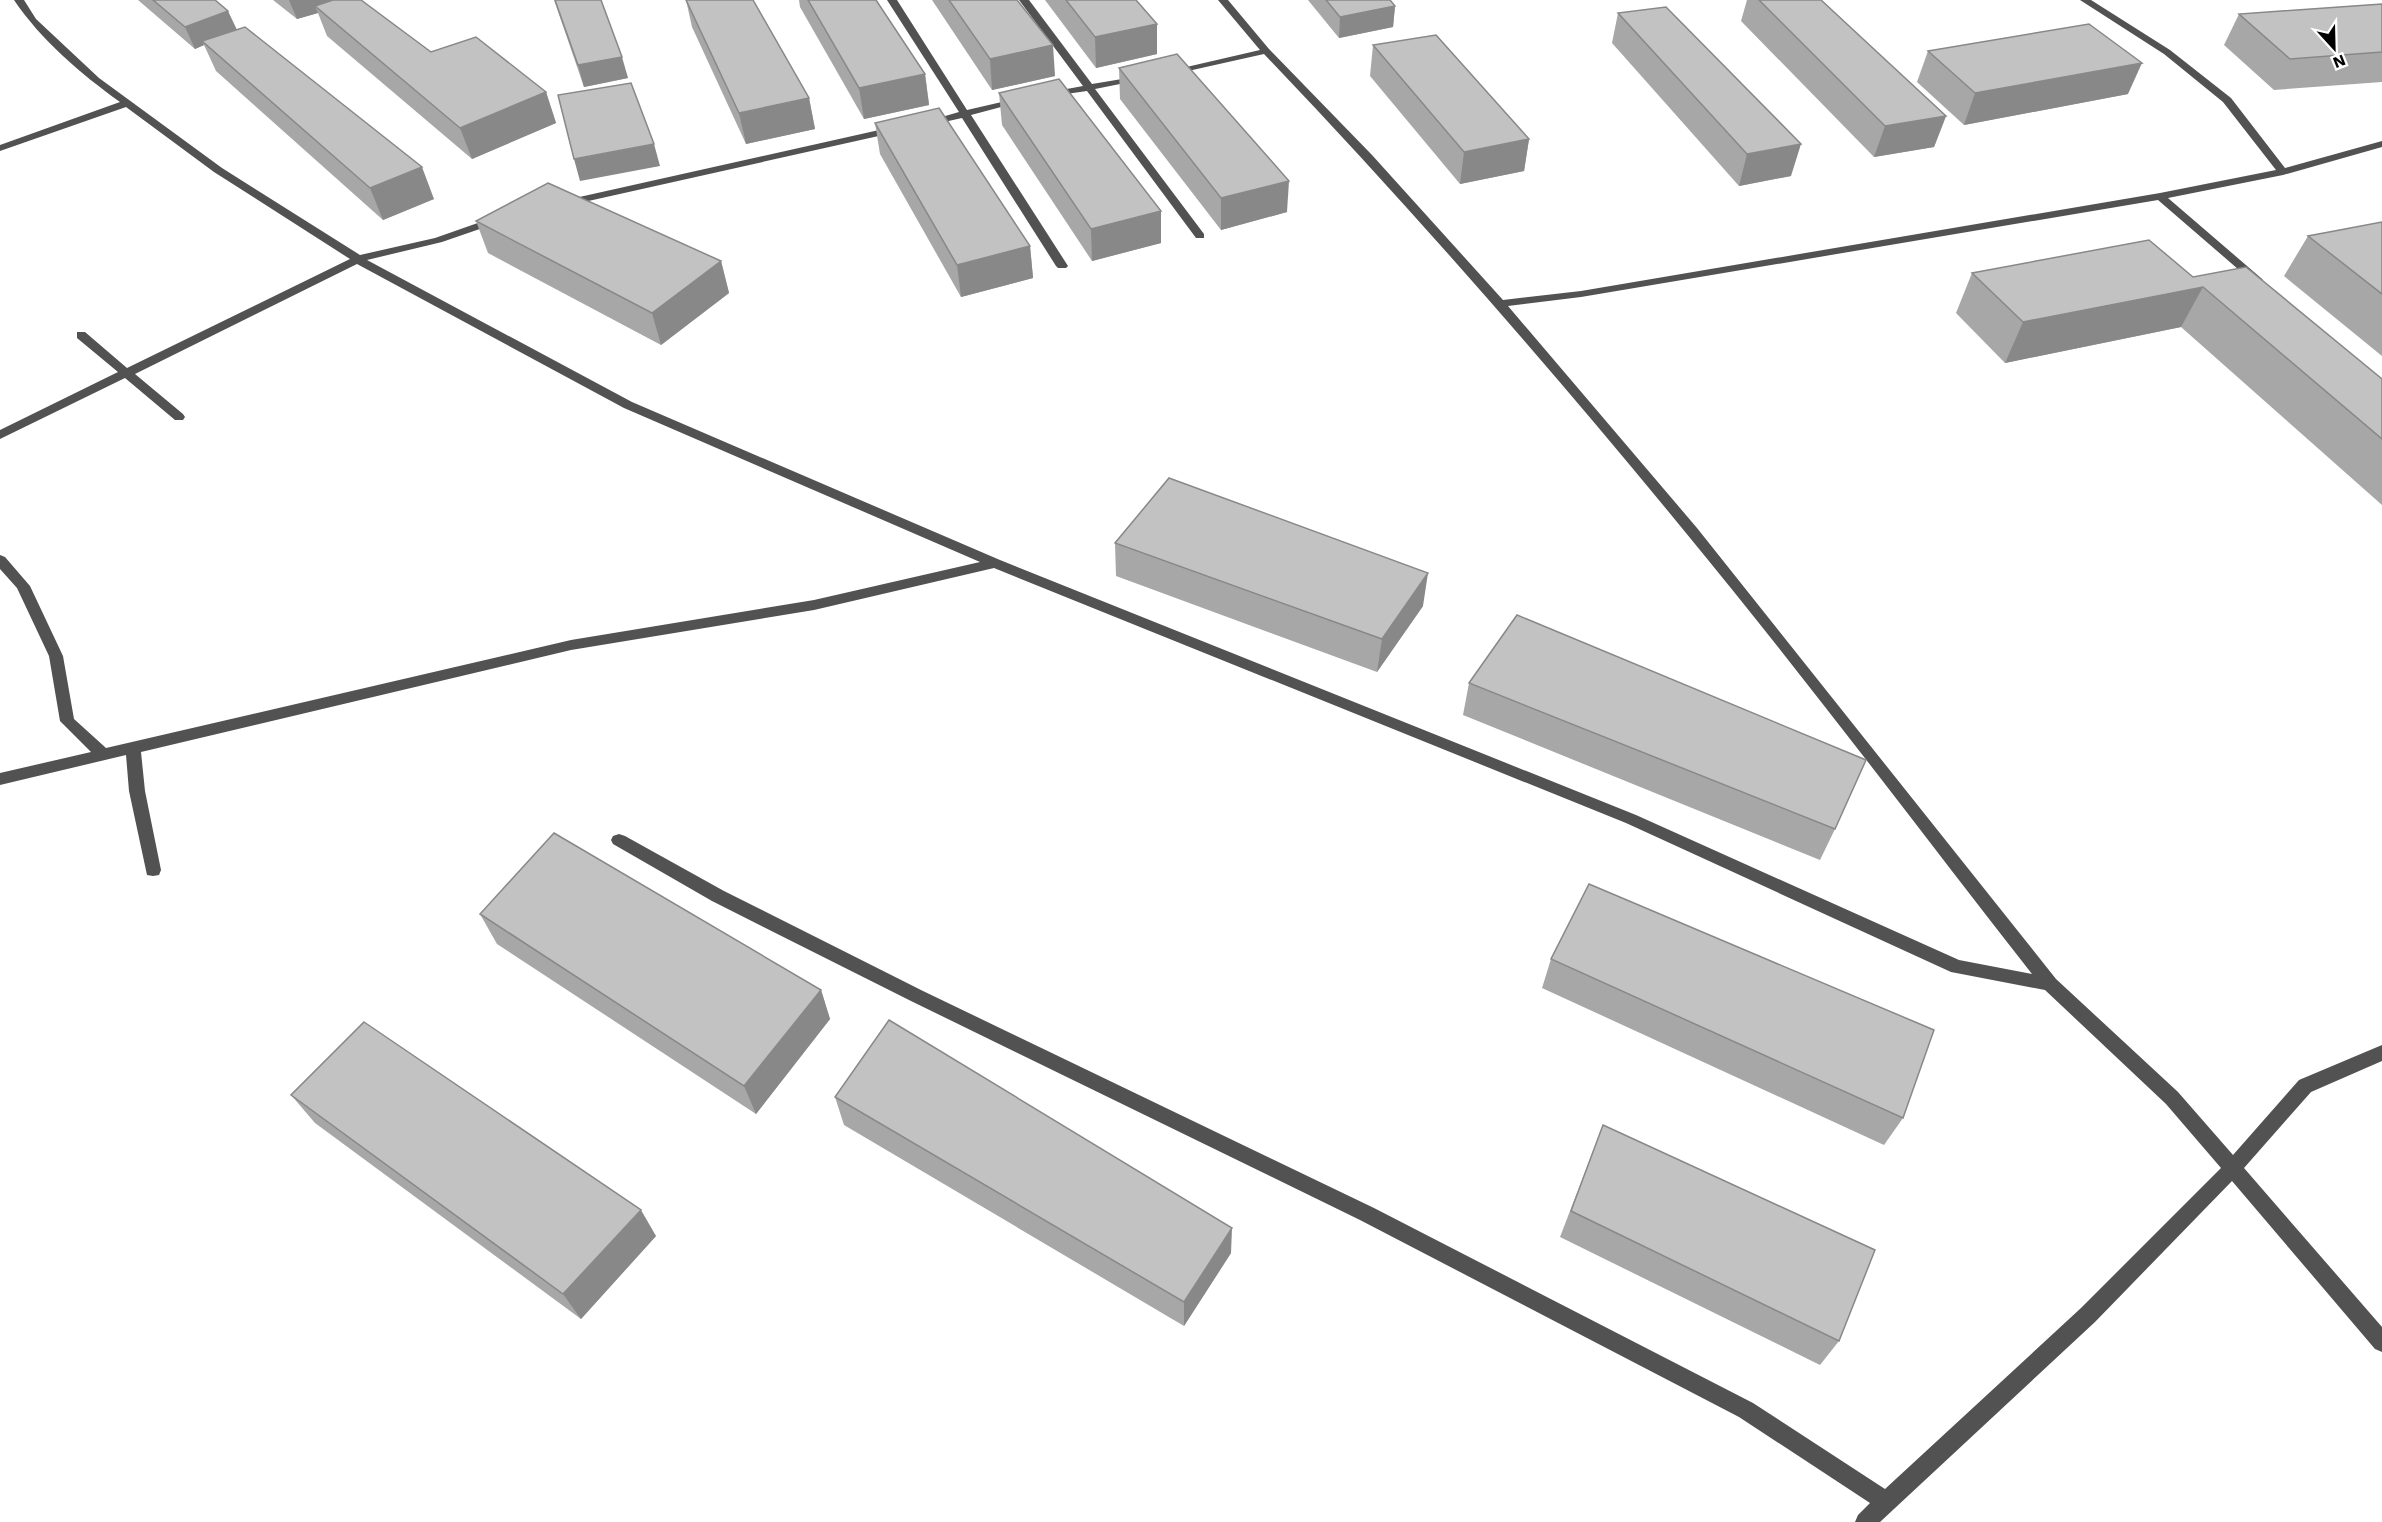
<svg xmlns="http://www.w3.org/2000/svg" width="2382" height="1522" font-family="'Work Sans',sans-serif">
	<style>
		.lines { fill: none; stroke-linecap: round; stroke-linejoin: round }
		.minor { fill: #525252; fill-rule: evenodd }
		.wall { fill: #a7a7a7 }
		.shaded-wall { fill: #888 }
		.building { fill: #c2c2c2; stroke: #888; stroke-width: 1.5 }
	</style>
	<rect width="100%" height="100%" fill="#fff"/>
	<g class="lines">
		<!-- minor -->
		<g class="minor">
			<path d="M14 0H24L36 19 99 78 222 168 360 255 435 238 492 218H500V222L442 242 367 260 632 402 1000 560 1636 815 1959 960 2032 974C1917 827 1805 677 1686 533 1551 368 1411 208 1264 54L1170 75 1165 72 1260 50 1218 0H1228L1269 49 1372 155 1503 300 1581 291 2160 193 2276 170 2223 102 2164 54 2080 0H2091L2170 50 2231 98 2285 168 2382 141V147L2283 175 2168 198 2261 278 2263 280 2257 283 2253 282 2158 200 1581 297 1508 306 1697 528 2056 979 2178 1092 2233 1155 2299 1080 2382 1045V1061L2311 1092 2244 1168 2382 1327V1352L2375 1349 2232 1181 2095 1322 1880 1522H1855L1858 1515 1870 1503 1739 1417 1360 1220 911 1001 712 901 613 844 611 840 613 836 619 834 625 836 724 891 923 991 1374 1208 1753 1403 1885 1489 2081 1308 2221 1168 2166 1104 2045 990 1951 972 1626 823 994 568 814 610 571 650 141 752 145 791 161 870 159 875 153 876 147 875 129 791 126 755 0 785V773L91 752 60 721 49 656 17 588 0 569V555L5 557 30 586 63 656 74 719 106 748 571 640 814 600 980 562 624 408 357 264 135 374 183 414 185 417 183 420H175L125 378 0 439V430L118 372 77 338V332H85L127 368 350 259 214 172 126 107 0 151V145L120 102C81 74 41 40 14 0Z"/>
			<path d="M887 0H897L967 110 1019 98 1024 101 971 115 1068 266 1066 268H1058L1056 266 962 118 926 126 921 123 959 112Z"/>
			<path d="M1019 0H1029L1092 84 1140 76V80L1095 89 1204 234V238H1196L1087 91 1045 97V93L1083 86Z"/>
			<path d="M897 126 901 127V131L566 206 561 203 566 200Z"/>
		</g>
	</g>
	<!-- wall -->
	<g class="wall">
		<path d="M138 0H215L237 30 434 199 383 220 216 71 204 45 195 49Z"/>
		<path d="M273 0H361L431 52 546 92 556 123 472 159 327 36 318 13 297 19Z"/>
		<path d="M554 0H601L628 78 584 87Z"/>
		<path d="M686 0H753L809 98 815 129 746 144 692 27Z"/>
		<path d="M799 0H876L925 74 929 105 864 119 800 7Z"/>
		<path d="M932 0H1017L1055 76 992 90Z"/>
		<path d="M1045 0H1136L1157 54 1096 68Z"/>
		<path d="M1308 0H1390L1395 6 1393 27 1339 38Z"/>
		<path d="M1747 0H1821L1946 116 1934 147 1874 157 1741 21Z"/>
		<path d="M2382 4V82L2274 90 2224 45 2239 14Z"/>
		<path d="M1618 13 1791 176 1739 186 1612 43Z"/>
		<path d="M1373 45 1529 139 1524 171 1460 184 1370 76Z"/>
		<path d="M1928 51 2128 94 1964 125 1917 82Z"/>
		<path d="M1119 68 1287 212 1221 230 1120 99Z"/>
		<path d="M999 93 1161 243 1092 261 1002 125Z"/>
		<path d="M875 123 1030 246 1033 278 961 297 880 154Z"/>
		<path d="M476 221 721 261 729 293 661 345 488 253Z"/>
		<path d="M2382 222V356L2284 276 2308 236Z"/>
		<path d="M1972 273 2193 277 2382 379V505L2181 327 2005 363 1956 313Z"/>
		<path d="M1115 543 1423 606 1377 672 1116 576Z"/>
		<path d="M1469 683 1835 829 1820 860 1463 715Z"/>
		<path d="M480 914 821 990 830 1019 756 1114 497 944Z"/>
		<path d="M1551 959 1903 1118 1884 1145 1542 988Z"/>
		<path d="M291 1095 656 1236 581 1319 315 1123Z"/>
		<path d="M835 1097 1231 1253 1184 1326 844 1125Z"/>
		<path d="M1603 1125 1839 1341 1820 1365 1560 1237Z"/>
	</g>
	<!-- shaded-wall -->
	<g class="shaded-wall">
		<path d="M289 0H335L315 6 318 13 297 19Z"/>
		<path d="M1395 6 1393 27 1339 38 1340 17Z"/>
		<path d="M228 11 238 32 202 41 204 45 195 49 185 27Z"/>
		<path d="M1157 24V54L1096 68 1095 37Z"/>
		<path d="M1053 45 1055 76 992 90 990 59Z"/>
		<path d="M622 57 628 78 584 87 578 65Z"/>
		<path d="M2142 63 2128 94 1964 125 1975 93Z"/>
		<path d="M925 74 929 105 864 119 859 88Z"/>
		<path d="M546 92 556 123 472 159 460 128Z"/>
		<path d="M809 98 815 129 746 144 739 113Z"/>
		<path d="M1946 116 1934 147 1874 157 1885 126Z"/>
		<path d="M1529 139 1524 171 1460 184 1464 152Z"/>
		<path d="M654 144 660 166 580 181 574 159Z"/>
		<path d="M1801 144 1791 176 1739 186 1747 154Z"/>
		<path d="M422 167 434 199 383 220 370 188Z"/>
		<path d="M1289 181 1287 212 1221 230V198Z"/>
		<path d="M1161 211V243L1092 261 1091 229Z"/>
		<path d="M1030 246 1033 278 961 297 957 265Z"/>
		<path d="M721 261 729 293 661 345 652 313Z"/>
		<path d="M2203 287 2181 327 2005 363 2023 322Z"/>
		<path d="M1428 573 1423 606 1377 672 1382 639Z"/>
		<path d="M821 990 830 1019 756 1114 744 1086Z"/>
		<path d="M641 1210 656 1236 581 1319 563 1294Z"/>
		<path d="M1232 1228 1231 1253 1184 1326V1302Z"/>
	</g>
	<!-- building -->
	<g class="building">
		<path d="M153 0H215L228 11 185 27Z"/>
		<path d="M333 0H361L431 52 476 37 546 92 460 128 315 6Z"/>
		<path d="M555 0H601L622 57 578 65Z"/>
		<path d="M686 0H753L809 98 739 113Z"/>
		<path d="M808 0H876L925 74 859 88Z"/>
		<path d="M949 0H1017L1053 45 990 59Z"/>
		<path d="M1066 0H1136L1157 24 1095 37Z"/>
		<path d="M1326 0H1390L1395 6 1340 17Z"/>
		<path d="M1759 0H1821L1946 116 1885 126Z"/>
		<path d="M2382 4V52L2290 59 2239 14Z"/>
		<path d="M1666 7 1801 144 1747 154 1618 13Z"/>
		<path d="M2089 24 2142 63 1975 93 1928 51Z"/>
		<path d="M245 27 422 167 370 188 202 41Z"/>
		<path d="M1436 35 1529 139 1464 152 1373 45Z"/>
		<path d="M1177 54 1289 181 1221 198 1119 68Z"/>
		<path d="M1059 79 1161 211 1091 229 999 93Z"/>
		<path d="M631 83 654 144 574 159 558 95Z"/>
		<path d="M939 108 1030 246 957 265 875 123Z"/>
		<path d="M548 183 721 261 652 313 476 221Z"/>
		<path d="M2382 222V294L2308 236Z"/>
		<path d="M2149 240 2193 277 2246 267 2382 379V439L2203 287 2023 322 1972 273Z"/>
		<path d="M1169 478 1428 573 1382 639 1115 543Z"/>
		<path d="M1517 615 1866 760 1835 829 1469 683Z"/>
		<path d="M554 833 821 990 744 1086 480 914Z"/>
		<path d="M1589 884 1934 1030 1903 1118 1551 959Z"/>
		<path d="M889 1020 1232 1228 1184 1302 835 1097Z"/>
		<path d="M364 1022 641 1210 563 1294 291 1095Z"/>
		<path d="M1603 1125 1875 1250 1839 1341 1571 1211Z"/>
	</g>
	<!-- north arrow -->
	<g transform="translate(2334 48) rotate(158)" stroke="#ffffff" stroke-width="4.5" paint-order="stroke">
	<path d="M0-4.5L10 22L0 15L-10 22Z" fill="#000000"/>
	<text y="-9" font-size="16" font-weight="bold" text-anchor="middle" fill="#000000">N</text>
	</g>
</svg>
